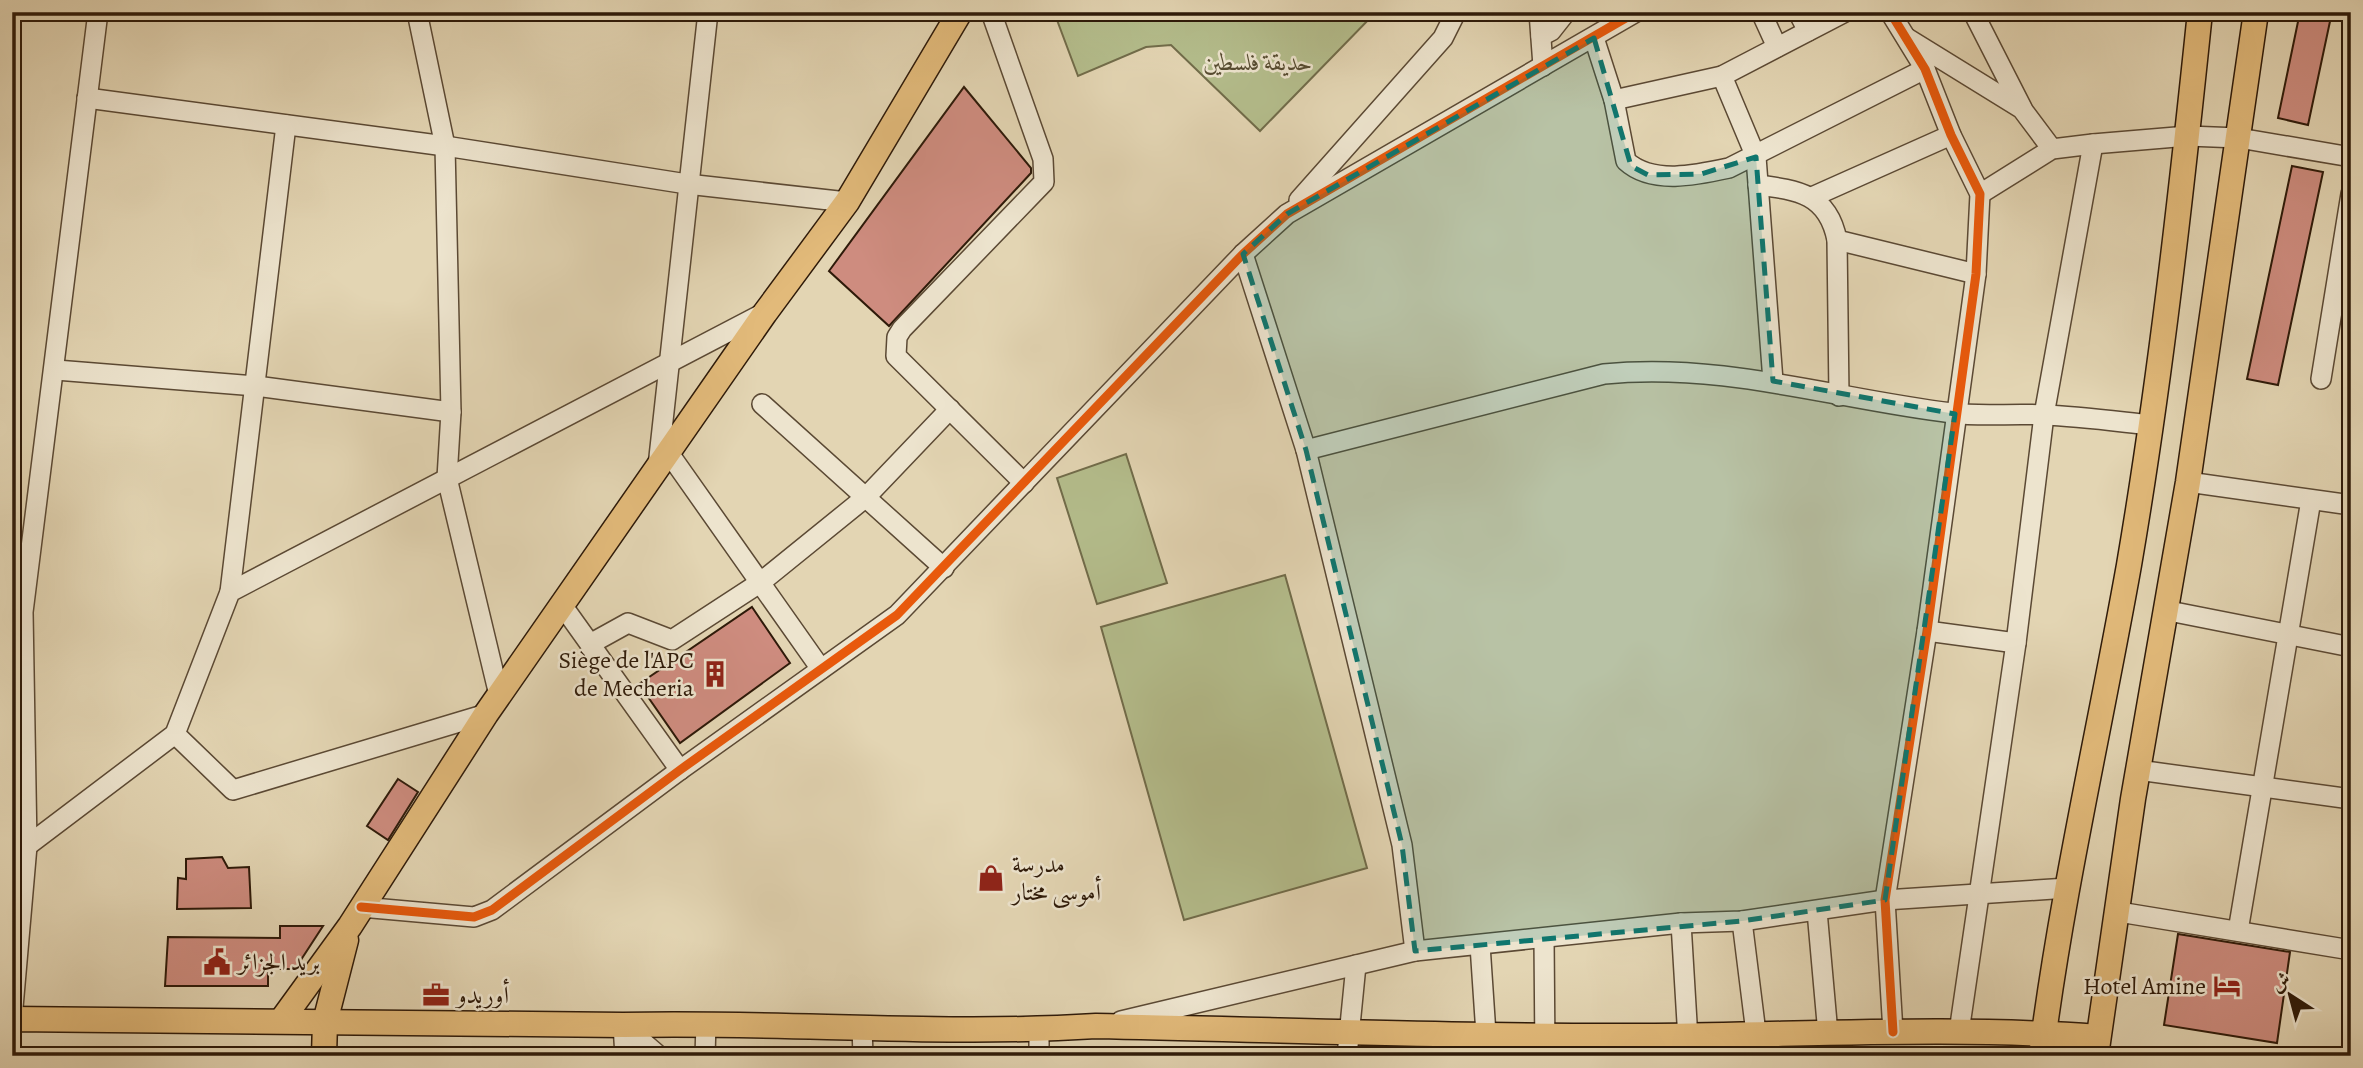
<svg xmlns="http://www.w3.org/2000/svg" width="2363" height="1068" font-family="Alegreya,Amiri,serif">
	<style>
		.green { fill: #b4bd8c; stroke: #716c4a; stroke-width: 2 }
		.building { fill: #ce8c7f; stroke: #2e1a09; stroke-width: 2 }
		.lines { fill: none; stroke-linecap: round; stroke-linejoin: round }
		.minor-casing { stroke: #5b4934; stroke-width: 22 }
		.major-casing { stroke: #2e1a09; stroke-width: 27 }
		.minor { stroke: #ede4ce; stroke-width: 19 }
		.major { stroke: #e2ba7a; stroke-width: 24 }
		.cycleway-casing { stroke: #ede4ce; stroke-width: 13 }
		.cycleway { stroke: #e8590c; stroke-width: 9 }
		.marked { fill: #0f766e; fill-opacity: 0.2; stroke: #0f766e; stroke-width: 5; stroke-dasharray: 14 9; stroke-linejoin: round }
		.labels { text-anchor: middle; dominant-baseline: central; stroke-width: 5; stroke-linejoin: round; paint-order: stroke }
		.park-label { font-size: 24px; font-style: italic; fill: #564b30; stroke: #ede4ce }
		.poi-label { font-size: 24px; fill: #2e1a09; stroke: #ede4ce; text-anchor: start }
	</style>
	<rect width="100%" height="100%" fill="#e3d5b3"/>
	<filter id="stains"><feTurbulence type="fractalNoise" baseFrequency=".00286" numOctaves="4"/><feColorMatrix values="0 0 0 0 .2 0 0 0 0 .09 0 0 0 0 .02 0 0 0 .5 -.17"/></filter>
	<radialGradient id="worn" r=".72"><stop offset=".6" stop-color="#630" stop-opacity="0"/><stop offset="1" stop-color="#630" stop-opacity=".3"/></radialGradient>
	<!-- green -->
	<g class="green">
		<path d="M1054 12H1376L1260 131 1171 45 1146 47 1078 76Z"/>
		<path d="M1126 454 1167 583 1097 604 1057 478Z"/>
		<path d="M1285 575 1367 868 1184 920 1101 627Z"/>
	</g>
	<!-- building -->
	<g class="building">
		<path d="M2300 12H2332L2308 125 2278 118Z"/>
		<path d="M964 87 1031 168V173L889 326 829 271Z"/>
		<path d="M2292 166 2323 172 2278 385 2247 379Z"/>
		<path d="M752 607 790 663 680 743 639 684Z"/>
		<path d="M398 779 418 792 388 840 367 826Z"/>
		<path d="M222 857 228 868 249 867 251 908 177 909 178 878 186 879V859Z"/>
		<path d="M280 926H323L295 969H268V986H165L168 937 280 938Z"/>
		<path d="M2178 934 2290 952 2277 1043 2164 1025Z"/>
	</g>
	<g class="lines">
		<defs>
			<g id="minor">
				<path d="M417 12 445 146 451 412 447 478 499 695"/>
				<path d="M991 12 1043 159 1044 182 902 329 897 337 896 356 1024 483"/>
				<path d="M1539 12 1543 66"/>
				<path d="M1761 12 1777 47"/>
				<path d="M1798 12 1808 31"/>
				<path d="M1890 12 1925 69 1951 135 1980 194 1976 274 1927 631 1885 900 1893 1032"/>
				<path d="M1973 12 2022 108"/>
				<path d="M1541 36 1551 31 1566 12"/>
				<path d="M1594 38 1614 100 1626 161C1652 185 1697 175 1729 168L1925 69"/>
				<path d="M1907 38 2022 109 2052 149"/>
				<path d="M1722 76 1756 157 1773 381"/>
				<path d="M87 98 445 146 687 184 847 202"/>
				<path d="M1614 100 1722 76 1845 12"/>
				<path d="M1758 185C1798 190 1828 194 1837 240L1839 396"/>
				<path d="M1980 194 2052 149 2093 144 2188 136 2239 138 2351 157"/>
				<path d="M1812 197 1951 135"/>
				<path d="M1299 200 1443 38 1456 12"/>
				<path d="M1837 240 1976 274"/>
				<path d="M1243 254 1306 450 1402 845 1415 951"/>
				<path d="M56 370 256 386 451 412"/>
				<path d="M2321 379 2351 194"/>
				<path d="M762 404 944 568"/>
				<path d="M1306 450 1604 374C1723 362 1835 399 1952 413 1982 417 2013 413 2043 415 2078 416 2113 421 2149 425"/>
				<path d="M668 452 821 669"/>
				<path d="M658 466 708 12"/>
				<path d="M2188 482 2351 505"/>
				<path d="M230 592 286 125"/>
				<path d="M562 605 680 770"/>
				<path d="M2164 610 2351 647"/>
				<path d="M1927 631 2016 643"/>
				<path d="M590 644 628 623 672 640 761 582 866 497 950 409"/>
				<path d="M175 734 233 790 486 714"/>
				<path d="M2138 770 2351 799"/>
				<path d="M27 846 175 734 230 592 764 313"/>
				<path d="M361 907 474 917 492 910 680 770 897 615 1243 254 1287 214 1636 12"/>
				<path d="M1817 911 1828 1034"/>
				<path d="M2119 912 2351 950"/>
				<path d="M1742 921 1756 1033"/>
				<path d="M1681 923 1689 1056"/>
				<path d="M2238 931 2311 500"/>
				<path d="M1544 938 1545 1056"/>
				<path d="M1480 945 1486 1034"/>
				<path d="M12 1019 27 846 23 612 98 12"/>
				<path d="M1121 1021 1415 951 1681 923 1742 921 1885 900 2068 888"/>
				<path d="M623 1025 659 1056"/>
				<path d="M623 1025 625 1056"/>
				<path d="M862 1027 863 1056"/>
				<path d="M1959 1032 2016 643 2044 415 2093 144"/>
				<path d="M705 1056 706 1023"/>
				<path d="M1039 1056V1030"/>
				<path d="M1347 1056 1356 965"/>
			</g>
			<g id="major">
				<path d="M281 1021 350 926 486 714 765 313 847 202 960 12"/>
				<path d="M12 1023V1019L623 1025C780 1021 939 1036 1096 1026 1282 1030 1469 1037 1655 1036 1803 1035 1951 1026 2098 1037"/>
				<path d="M324 1056 325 1022 346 940"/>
				<path d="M2041 1056C2062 891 2100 728 2129 565 2160 383 2181 196 2200 12"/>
				<path d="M2096 1056 2133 799 2188 482 2256 12"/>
			</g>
		</defs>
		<!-- minor casing -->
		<use href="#minor" class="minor-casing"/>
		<!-- major casing -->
		<use href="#major" class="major-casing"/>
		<!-- minor -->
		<use href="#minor" class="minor"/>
		<!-- major -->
		<use href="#major" class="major"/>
		<defs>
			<g id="cycleway">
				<path d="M1890 12 1925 69 1951 135 1980 194 1976 274 1927 631 1885 900 1893 1032"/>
				<path d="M361 907 474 917 492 910 680 770 897 615 1243 254 1287 214 1636 12"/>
			</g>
		</defs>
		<!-- cycleway casing -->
		<use href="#cycleway" class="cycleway-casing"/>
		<!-- cycleway -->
		<use href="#cycleway" class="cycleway"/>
	</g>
	<!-- marked area -->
	<path class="marked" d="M1594 38 1631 166 1648 175 1701 174 1756 157 1773 381 1955 414 1885 900 1742 921 1415 951 1402 845 1306 450 1243 254 1287 214Z"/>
	<!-- icons -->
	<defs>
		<symbol id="building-bare" viewBox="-9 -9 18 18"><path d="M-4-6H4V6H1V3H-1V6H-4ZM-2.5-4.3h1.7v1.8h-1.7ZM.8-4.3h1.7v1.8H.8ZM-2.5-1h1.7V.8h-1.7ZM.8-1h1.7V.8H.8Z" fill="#8f2418" stroke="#ede4ce" stroke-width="2.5" paint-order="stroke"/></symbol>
		<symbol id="shop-bare" viewBox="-9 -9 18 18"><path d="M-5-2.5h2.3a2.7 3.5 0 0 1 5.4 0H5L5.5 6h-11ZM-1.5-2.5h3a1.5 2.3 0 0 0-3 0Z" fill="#8f2418" stroke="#ede4ce" stroke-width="2.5" paint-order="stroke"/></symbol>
		<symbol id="civic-bare" viewBox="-9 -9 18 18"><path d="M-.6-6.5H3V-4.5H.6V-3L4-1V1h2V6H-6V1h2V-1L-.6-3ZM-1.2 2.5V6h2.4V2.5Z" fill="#8f2418" stroke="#ede4ce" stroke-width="2.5" paint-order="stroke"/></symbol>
		<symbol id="hotel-bare" viewBox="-9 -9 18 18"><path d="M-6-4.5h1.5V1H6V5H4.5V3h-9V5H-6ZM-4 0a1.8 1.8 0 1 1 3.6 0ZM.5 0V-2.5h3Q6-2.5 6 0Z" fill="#8f2418" stroke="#ede4ce" stroke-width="2.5" paint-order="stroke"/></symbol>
		<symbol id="office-bare" viewBox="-9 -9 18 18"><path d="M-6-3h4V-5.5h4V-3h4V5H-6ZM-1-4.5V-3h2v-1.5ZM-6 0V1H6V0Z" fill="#8f2418" stroke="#ede4ce" stroke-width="2.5" paint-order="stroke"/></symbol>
	</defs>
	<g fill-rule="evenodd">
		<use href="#building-bare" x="696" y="655" width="38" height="38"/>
		<use href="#shop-bare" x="972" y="859" width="38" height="38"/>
		<use href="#civic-bare" x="198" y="943" width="38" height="38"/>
		<use href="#hotel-bare" x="2208" y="967" width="38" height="38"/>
		<use href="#office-bare" x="417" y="976" width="38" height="38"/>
	</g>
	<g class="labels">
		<!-- park labels -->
		<g class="park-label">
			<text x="1258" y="62">حديقة فلسطين</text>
		</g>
		<!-- poi labels -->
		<g class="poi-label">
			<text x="694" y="660" text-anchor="end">Siège de l'APC<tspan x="694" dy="28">de Mecheria</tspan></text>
			<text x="1012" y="864">مدرسة<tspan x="1012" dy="28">أموسى مختار</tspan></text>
			<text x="238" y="962">بريد الجزائر</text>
			<text x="2206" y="986" text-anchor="end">Hotel Amine</text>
			<text x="457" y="995">أوريدو</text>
		</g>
	</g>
	<!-- margin -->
	<rect width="2363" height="1068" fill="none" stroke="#e3d5b3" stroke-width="42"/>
	<rect x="14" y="14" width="2335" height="1040" fill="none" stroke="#2e1a09" stroke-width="3.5"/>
	<rect x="21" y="21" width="2321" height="1026" fill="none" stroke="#2e1a09" stroke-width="2"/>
	<!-- north arrow -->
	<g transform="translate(2290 995) rotate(324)" stroke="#ede4ce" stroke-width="5" paint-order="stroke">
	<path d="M0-5L12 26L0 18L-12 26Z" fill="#2e1a09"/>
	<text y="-10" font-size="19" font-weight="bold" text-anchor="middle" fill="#2e1a09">ش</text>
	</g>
	<rect width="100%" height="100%" filter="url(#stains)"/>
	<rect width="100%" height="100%" fill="url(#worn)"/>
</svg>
